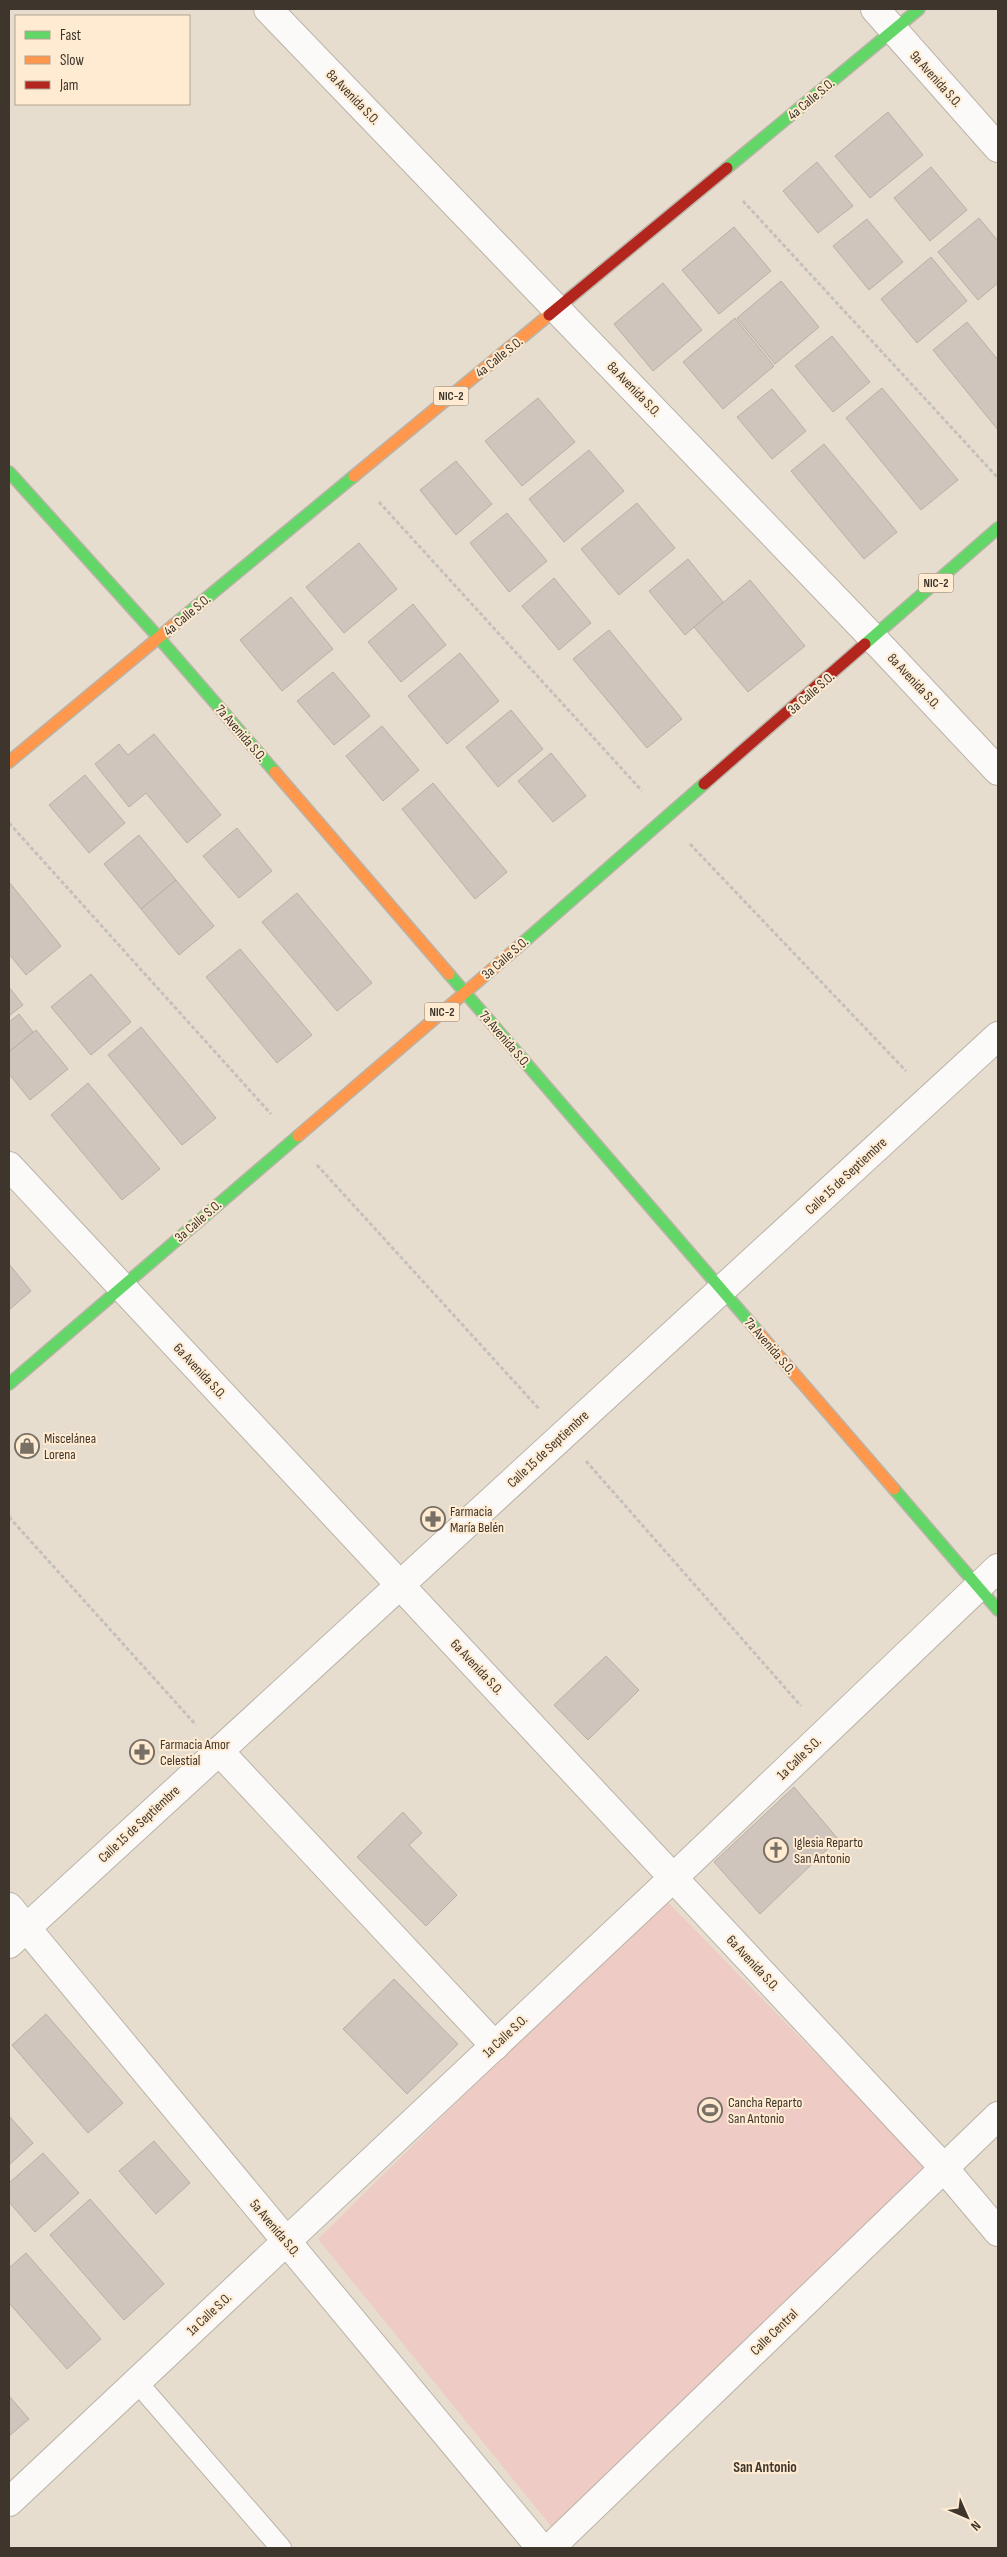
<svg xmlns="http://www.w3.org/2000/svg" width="1007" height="2557" font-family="'Sofia Sans Condensed',sans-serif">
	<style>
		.green { fill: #eecbc4 }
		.building { fill: #cfc5bc; stroke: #b9afa6 }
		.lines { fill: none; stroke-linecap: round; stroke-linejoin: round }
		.lane-casing { stroke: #bab3a8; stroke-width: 22 }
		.street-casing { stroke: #bab3a8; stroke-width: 30 }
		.fast-casing { stroke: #bab3a8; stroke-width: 14 }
		.slow-casing { stroke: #bab3a8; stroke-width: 14 }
		.jam-casing { stroke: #bab3a8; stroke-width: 14 }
		.path { stroke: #c4c0bb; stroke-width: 3; stroke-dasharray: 4 2.5; stroke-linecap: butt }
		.lane { stroke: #fbfaf8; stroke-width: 20 }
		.street { stroke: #fbfaf8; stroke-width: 28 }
		.fast { stroke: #63d668; stroke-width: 11 }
		.slow { stroke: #ff974d; stroke-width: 11 }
		.jam { stroke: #b3261e; stroke-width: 11 }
		.labels { text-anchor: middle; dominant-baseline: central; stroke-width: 4; stroke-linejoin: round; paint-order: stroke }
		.shield { fill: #ffebd2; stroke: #786c5e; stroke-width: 1 }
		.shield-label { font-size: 12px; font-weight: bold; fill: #3e362c }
		.street-label { font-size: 14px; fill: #3e362c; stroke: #ffebd2 }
		.poi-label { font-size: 14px; fill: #3e362c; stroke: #ffebd2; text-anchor: start }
		.neighbourhood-label { font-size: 15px; font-weight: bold; fill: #3e362c; stroke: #ffebd2 }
	</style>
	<rect width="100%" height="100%" fill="#e7ddcf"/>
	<!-- green -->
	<path class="green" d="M664 1898 931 2172 559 2536 318 2239Z"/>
	<!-- building -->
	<g class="building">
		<path d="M888 112 923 155 870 198 835 156Z"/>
		<path d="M817 162 853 206 818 233 783 191Z"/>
		<path d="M931 167 967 210 930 241 894 198Z"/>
		<path d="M979 218 998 241V283L978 300 938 252Z"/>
		<path d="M867 219 903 262 869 290 833 246Z"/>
		<path d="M734 227 771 271 719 314 682 270Z"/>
		<path d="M931 257 967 301 917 343 881 299Z"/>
		<path d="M781 281 819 327 775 364 737 318Z"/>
		<path d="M663 283 702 330 653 371 614 324Z"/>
		<path d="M735 318 774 366 723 409 683 362Z"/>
		<path d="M967 322 998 360V430L933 350Z"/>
		<path d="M832 336 870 382 833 412 795 366Z"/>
		<path d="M882 388 958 480 921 510 846 418Z"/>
		<path d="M772 389 806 431 772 459 737 417Z"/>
		<path d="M538 398 575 442 522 486 485 441Z"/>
		<path d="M824 444 897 532 864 559 791 471Z"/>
		<path d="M589 450 624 491 564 542 529 499Z"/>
		<path d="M456 461 492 504 456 535 420 490Z"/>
		<path d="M637 503 675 548 619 595 581 549Z"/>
		<path d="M507 513 547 561 509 592 470 543Z"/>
		<path d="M359 543 397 589 344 633 306 587Z"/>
		<path d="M688 559 723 602 685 635 649 591Z"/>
		<path d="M554 578 591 623 559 650 522 606Z"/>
		<path d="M750 580 805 646 748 692 694 627Z"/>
		<path d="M291 597 333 649 282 691 240 640Z"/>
		<path d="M413 604 446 645 401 682 368 642Z"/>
		<path d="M609 630 682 719 647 748 573 659Z"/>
		<path d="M460 653 499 701 447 744 408 696Z"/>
		<path d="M333 672 370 716 334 745 297 701Z"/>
		<path d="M511 710 543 749 498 787 466 747Z"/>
		<path d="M382 726 419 770 383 801 346 756Z"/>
		<path d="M154 734 221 815 187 843 146 793 129 807 95 764 119 744 128 755Z"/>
		<path d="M551 753 586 796 553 822 518 781Z"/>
		<path d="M85 775 125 823 89 853 49 805Z"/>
		<path d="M433 783 507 872 475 899 402 809Z"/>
		<path d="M237 828 272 871 239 898 203 856Z"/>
		<path d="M139 835 176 880 141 909 104 864Z"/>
		<path d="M176 880 214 926 179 955 141 909Z"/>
		<path d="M9 882 61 946 26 975 9 954Z"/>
		<path d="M297 893 372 983 337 1011 262 922Z"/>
		<path d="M240 949 312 1035 277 1063 206 977Z"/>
		<path d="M91 974 131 1022 91 1055 51 1007Z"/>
		<path d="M9 987 23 1005 9 1016Z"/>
		<path d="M19 1014 33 1032 9 1052V1022Z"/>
		<path d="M141 1027 216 1118 182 1145 108 1055Z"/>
		<path d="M36 1030 68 1069 30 1100 9 1074V1052Z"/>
		<path d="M88 1083 160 1169 122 1200 51 1115Z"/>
		<path d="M9 1264 31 1291 9 1310Z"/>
		<path d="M606 1656 639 1690 588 1740 554 1705Z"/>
		<path d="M794 1787 838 1839 760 1914 714 1862Z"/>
		<path d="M403 1812 422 1833 409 1845 457 1895 426 1926 357 1857Z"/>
		<path d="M394 1979 458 2044 407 2094 343 2029Z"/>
		<path d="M46 2014 123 2103 88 2133 12 2045Z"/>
		<path d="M9 2116 33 2143 9 2165Z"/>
		<path d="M154 2141 190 2183 156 2214 119 2171Z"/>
		<path d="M43 2153 79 2193 35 2232 9 2202V2183Z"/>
		<path d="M90 2199 164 2284 124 2320 50 2235Z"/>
		<path d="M26 2253 101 2339 67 2369 9 2303V2268Z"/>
		<path d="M9 2396 29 2419 9 2436Z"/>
	</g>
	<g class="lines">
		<defs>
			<path id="lane" d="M137 2382 281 2548"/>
			<g id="street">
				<path d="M268 9 874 639 998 771"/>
				<path d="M875 9 998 148"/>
				<path d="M9 1166 944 2168 998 2232"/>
				<path d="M219 1751 495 2046"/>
				<path d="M9 1907 541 2548"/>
				<path d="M9 1944 998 1036"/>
				<path d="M9 2502 673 1878 998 1568"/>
				<path d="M550 2548 998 2116"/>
			</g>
			<g id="fast">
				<path d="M727 168 919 9"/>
				<path d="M9 472 159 638 275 772"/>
				<path d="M175 624 354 476"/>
				<path d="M865 644 998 528"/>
				<path d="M518 947 704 784"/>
				<path d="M449 974 759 1333"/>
				<path d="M9 1384 298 1136"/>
				<path d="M894 1489 998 1610"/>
			</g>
			<g id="slow">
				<path d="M354 476 549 315"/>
				<path d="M9 762 175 624"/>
				<path d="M275 772 449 974"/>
				<path d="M298 1136 518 947"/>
				<path d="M759 1333 894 1489"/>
			</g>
			<g id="jam">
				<path d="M549 315 727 168"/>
				<path d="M704 784 865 644"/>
			</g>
		</defs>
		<!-- lane casing -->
		<use href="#lane" class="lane-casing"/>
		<!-- street casing -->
		<use href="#street" class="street-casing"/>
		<!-- fast casing -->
		<use href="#fast" class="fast-casing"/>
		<!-- slow casing -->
		<use href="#slow" class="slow-casing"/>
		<!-- jam casing -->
		<use href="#jam" class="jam-casing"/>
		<!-- path -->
		<g class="path">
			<path d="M743 201 998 478"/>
			<path d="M379 502 642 791"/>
			<path d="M9 823 271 1114"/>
			<path d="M690 844 906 1071"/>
			<path d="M317 1165 540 1410"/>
			<path d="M586 1461 801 1706"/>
			<path d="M9 1517 196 1725"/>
		</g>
		<!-- lane -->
		<use href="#lane" class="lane"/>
		<!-- street -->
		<use href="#street" class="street"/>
		<!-- fast -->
		<use href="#fast" class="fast"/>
		<!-- slow -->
		<use href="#slow" class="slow"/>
		<!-- jam -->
		<use href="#jam" class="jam"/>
	</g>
	<!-- icons -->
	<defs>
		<symbol id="shop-ring" viewBox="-11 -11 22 22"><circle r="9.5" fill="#ffebd2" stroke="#797065" stroke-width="1.5"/><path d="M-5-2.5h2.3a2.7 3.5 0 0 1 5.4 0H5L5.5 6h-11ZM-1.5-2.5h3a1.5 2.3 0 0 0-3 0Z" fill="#797065"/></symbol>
		<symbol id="pharmacy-ring" viewBox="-11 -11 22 22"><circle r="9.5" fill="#ffebd2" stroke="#797065" stroke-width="1.5"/><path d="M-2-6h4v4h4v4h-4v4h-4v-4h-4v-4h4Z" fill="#797065"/></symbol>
		<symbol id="church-ring" viewBox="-11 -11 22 22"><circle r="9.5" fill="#ffebd2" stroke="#797065" stroke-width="1.5"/><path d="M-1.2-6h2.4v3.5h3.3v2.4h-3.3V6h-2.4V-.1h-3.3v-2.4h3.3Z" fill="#797065"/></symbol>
		<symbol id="stadium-ring" viewBox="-11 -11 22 22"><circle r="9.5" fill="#ffebd2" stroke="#797065" stroke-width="1.5"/><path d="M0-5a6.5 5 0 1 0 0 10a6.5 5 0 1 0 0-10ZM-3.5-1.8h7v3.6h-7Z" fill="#797065"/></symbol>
	</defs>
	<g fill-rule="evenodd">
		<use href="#shop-ring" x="13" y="1432" width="28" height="28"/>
		<use href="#pharmacy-ring" x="419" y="1505" width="28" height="28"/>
		<use href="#pharmacy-ring" x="128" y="1738" width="28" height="28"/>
		<use href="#church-ring" x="762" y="1836" width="28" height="28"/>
		<use href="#stadium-ring" x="696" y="2096" width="28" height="28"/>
	</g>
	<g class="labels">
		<!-- shield labels -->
		<g class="shield">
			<rect x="433.5" y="386.5" width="35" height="19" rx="4"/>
			<rect x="918.5" y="573.5" width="35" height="19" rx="4"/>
			<rect x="424.5" y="1002.5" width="35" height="19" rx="4"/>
		</g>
		<g class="shield-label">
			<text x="451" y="396">NIC-2</text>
			<text x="936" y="583">NIC-2</text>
			<text x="442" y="1012">NIC-2</text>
		</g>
		<!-- street labels -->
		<g class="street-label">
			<text transform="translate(936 79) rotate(48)">9a Avenida S.O.</text>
			<text transform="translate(353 97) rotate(46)">8a Avenida S.O.</text>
			<text transform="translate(811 99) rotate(-40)">4a Calle S.O.</text>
			<text transform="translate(499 357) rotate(-39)">4a Calle S.O.</text>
			<text transform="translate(634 389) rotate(46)">8a Avenida S.O.</text>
			<text transform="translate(187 615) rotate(-40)">4a Calle S.O.</text>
			<text transform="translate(914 681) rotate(47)">8a Avenida S.O.</text>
			<text transform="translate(811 693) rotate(-41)">3a Calle S.O.</text>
			<text transform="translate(241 733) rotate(49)">7a Avenida S.O.</text>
			<text transform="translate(505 958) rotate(-41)">3a Calle S.O.</text>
			<text transform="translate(505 1039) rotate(49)">7a Avenida S.O.</text>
			<text transform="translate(846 1176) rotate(-43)">Calle 15 de Septiembre</text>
			<text transform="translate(198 1221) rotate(-41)">3a Calle S.O.</text>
			<text transform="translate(770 1346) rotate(49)">7a Avenida S.O.</text>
			<text transform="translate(200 1371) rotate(47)">6a Avenida S.O.</text>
			<text transform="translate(548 1449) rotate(-43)">Calle 15 de Septiembre</text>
			<text transform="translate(477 1667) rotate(47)">6a Avenida S.O.</text>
			<text transform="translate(799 1758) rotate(-44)">1a Calle S.O.</text>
			<text transform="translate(139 1824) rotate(-43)">Calle 15 de Septiembre</text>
			<text transform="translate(753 1963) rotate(47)">6a Avenida S.O.</text>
			<text transform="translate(505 2036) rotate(-43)">1a Calle S.O.</text>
			<text transform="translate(275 2228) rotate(50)">5a Avenida S.O.</text>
			<text transform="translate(209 2314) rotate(-43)">1a Calle S.O.</text>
			<text transform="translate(774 2332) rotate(-44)">Calle Central</text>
		</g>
		<!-- poi labels -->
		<g class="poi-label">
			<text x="44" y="1438">Miscelánea<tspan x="44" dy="16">Lorena</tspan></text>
			<text x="450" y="1511">Farmacia<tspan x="450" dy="16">María Belén</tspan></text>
			<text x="160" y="1744">Farmacia Amor<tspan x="160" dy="16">Celestial</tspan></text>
			<text x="794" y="1842">Iglesia Reparto<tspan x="794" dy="16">San Antonio</tspan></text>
			<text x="728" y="2102">Cancha Reparto<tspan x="728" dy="16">San Antonio</tspan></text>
		</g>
		<!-- neighbourhood labels -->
		<g class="neighbourhood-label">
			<text x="765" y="2467">San Antonio</text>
		</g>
	</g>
	<!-- border -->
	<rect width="1007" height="2557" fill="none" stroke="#3e362c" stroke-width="20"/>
	<!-- legend -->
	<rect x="15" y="15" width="175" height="90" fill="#ffebd2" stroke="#b2a390"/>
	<rect x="25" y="31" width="25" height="8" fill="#63d668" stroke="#b2a390"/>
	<text x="60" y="40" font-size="15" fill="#3e362c">Fast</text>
	<rect x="25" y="56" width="25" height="8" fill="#ff974d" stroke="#b2a390"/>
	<text x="60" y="65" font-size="15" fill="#3e362c">Slow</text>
	<rect x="25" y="81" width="25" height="8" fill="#b3261e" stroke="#b2a390"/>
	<text x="60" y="90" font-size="15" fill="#3e362c">Jam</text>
	<!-- north arrow -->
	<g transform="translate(967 2517) rotate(135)" stroke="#ffebd2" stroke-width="4" paint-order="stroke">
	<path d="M0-4L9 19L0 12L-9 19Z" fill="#3e362c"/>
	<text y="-8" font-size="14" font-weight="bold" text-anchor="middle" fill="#3e362c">N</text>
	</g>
</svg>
